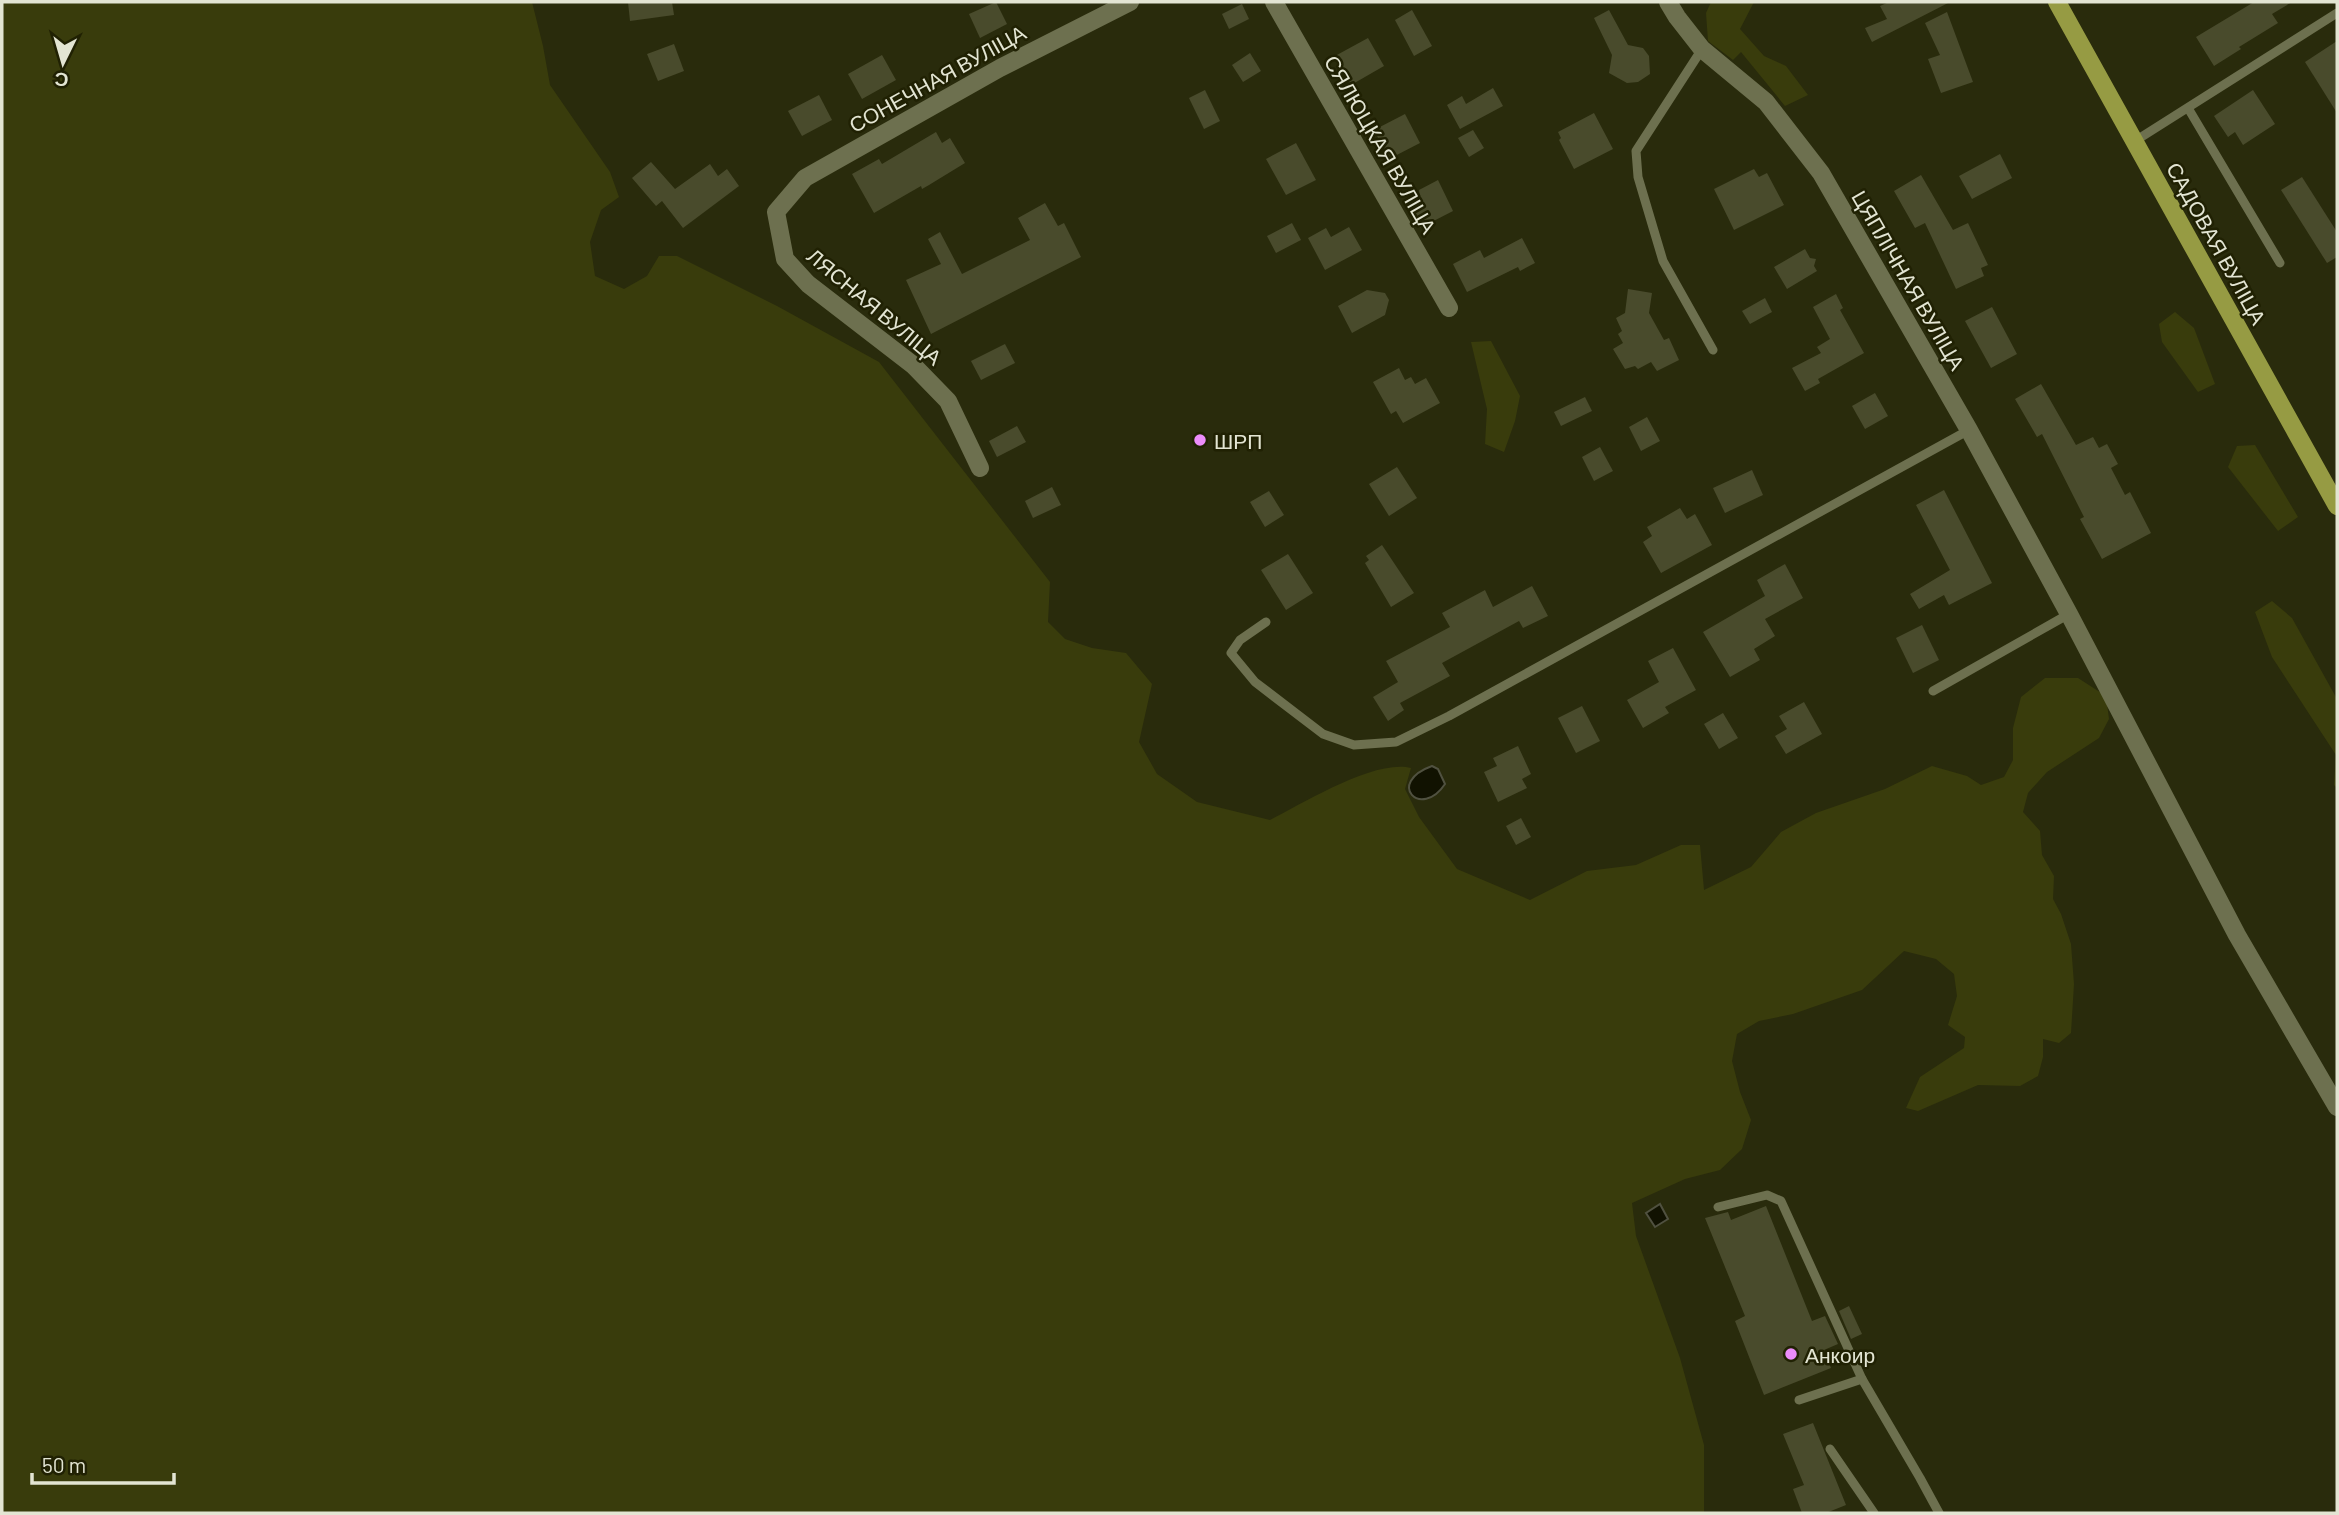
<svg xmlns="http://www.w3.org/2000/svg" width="2339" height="1515" font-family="Barlow,sans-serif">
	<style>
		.green { fill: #393c0c }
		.water { fill: #111201; stroke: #505140; stroke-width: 2 }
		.building { fill: #494b2c }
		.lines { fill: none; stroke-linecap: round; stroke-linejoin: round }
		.lane { stroke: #6d704f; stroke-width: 9 }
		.street { stroke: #6d704f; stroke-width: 18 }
		.primary { stroke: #969b43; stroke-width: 18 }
		.poi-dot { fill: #ec8cfb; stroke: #202103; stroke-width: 2.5 }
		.labels { text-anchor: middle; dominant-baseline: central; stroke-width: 5; stroke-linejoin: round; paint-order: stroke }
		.street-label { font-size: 21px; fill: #e3e5d3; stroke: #202103 }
		.poi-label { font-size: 21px; fill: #e3e5d3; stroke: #202103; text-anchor: start }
	</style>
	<rect width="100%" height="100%" fill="#292b0c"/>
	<!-- green -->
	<g class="green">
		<path d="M2 2H532L543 46 550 85 610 172 619 197 601 210 590 242 595 276 624 289 647 276 659 256H677L777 306 879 362 1050 582 1048 622 1065 639 1092 648 1126 653 1152 684 1139 742 1157 774 1197 802 1270 820C1304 803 1374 759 1411 768L1405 789 1419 817 1457 869 1530 900 1587 871 1636 865 1681 845H1700L1704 890 1751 867 1781 832 1816 813 1885 789 1932 766 1967 776 1981 785 2004 777 2013 760V728L2021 697 2045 678H2078L2106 696 2109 719 2099 738 2047 772 2028 793 2023 812 2040 831 2042 855 2054 876 2053 899 2061 914 2071 944 2074 984 2071 1033 2059 1043 2043 1039V1057L2038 1076 2020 1086 1978 1085 1918 1111 1906 1108 1920 1077 1964 1048 1965 1037 1948 1025 1957 996 1954 974 1936 959 1904 951 1862 990 1793 1014 1759 1021 1737 1034 1732 1061 1740 1092 1751 1120 1742 1149 1720 1170 1685 1179 1632 1203 1636 1236 1680 1358 1704 1445V1513H2Z"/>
		<path d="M1711 2H1754L1740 29 1764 56 1786 66 1808 95 1785 106 1741 52 1733 60 1708 41 1706 13Z"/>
		<path d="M2175 312 2194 328 2215 384 2198 392 2162 342 2159 324Z"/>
		<path d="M1491 341 1520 396 1515 421 1504 452 1485 444 1487 409 1471 342Z"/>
		<path d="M2255 445 2298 517 2278 531 2228 467 2237 446Z"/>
		<path d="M2272 601 2292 618 2337 699V788L2334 785 2336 755 2272 657 2255 612Z"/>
	</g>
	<!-- water -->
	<g class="water">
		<path d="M1432 766 1438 769 1445 784C1421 820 1385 783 1432 766Z"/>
		<path d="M1660 1204 1668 1219 1655 1227 1646 1213Z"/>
	</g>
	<!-- building -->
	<g class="building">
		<path d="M628 2H672L674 15 630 21Z"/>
		<path d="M996 2 1007 24 980 38 969 14Z"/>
		<path d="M1889 2H1950L1872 42 1865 28 1887 19 1880 6Z"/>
		<path d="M2254 2H2292L2272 14 2278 23 2239 47 2241 49 2214 66 2196 37Z"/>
		<path d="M1242 4 1249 19 1229 29 1222 14Z"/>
		<path d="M1412 10 1432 46 1414 56 1395 20Z"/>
		<path d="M1609 10 1628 45 1643 48 1649 56 1650 74 1638 82 1627 83 1609 73 1612 55 1594 18Z"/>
		<path d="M1947 12 1973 82 1941 93 1928 59 1940 55 1925 23Z"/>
		<path d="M1368 38 1384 66 1351 85 1335 56Z"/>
		<path d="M2337 41V113L2305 62Z"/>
		<path d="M674 44 684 71 658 81 647 54Z"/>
		<path d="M1250 53 1261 71 1243 82 1232 65Z"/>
		<path d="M882 55 896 80 862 99 848 74Z"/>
		<path d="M1493 88 1503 106 1460 129 1447 105 1462 96 1466 104Z"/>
		<path d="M1205 90 1220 121 1204 129 1189 98Z"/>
		<path d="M2253 90 2275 124 2243 145 2235 132 2228 137 2214 116Z"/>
		<path d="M819 95 832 120 802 136 788 111Z"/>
		<path d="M1594 113 1613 149 1574 169 1559 140 1561 138 1558 132Z"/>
		<path d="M1405 114 1420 143 1389 159 1374 130Z"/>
		<path d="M1473 130 1484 148 1469 157 1458 138Z"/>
		<path d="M936 132 942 143 950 138 965 163 929 185 922 189 921 186 874 213 852 174 879 159 882 164Z"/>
		<path d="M1296 143 1316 180 1286 195 1266 159Z"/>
		<path d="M2000 154 2012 178 1972 199 1959 176Z"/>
		<path d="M651 162 675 189 710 164 718 176 727 169 739 186 683 228 662 201 656 206 632 178Z"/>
		<path d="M1754 169 1759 177 1767 173 1784 205 1734 230 1714 189Z"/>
		<path d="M1921 175 1953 230 1968 223 1988 265 1981 268 1984 276 1956 289 1925 223 1915 228 1894 191Z"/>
		<path d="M2302 177 2337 232V257L2327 263 2281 190Z"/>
		<path d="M1438 180 1453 211 1420 228 1408 204 1420 198 1419 190Z"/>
		<path d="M1045 203 1058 226 1064 223 1081 257 931 334 906 280 941 264 928 239 940 232 962 274 1030 240 1018 218Z"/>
		<path d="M1292 223 1301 240 1276 253 1267 236Z"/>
		<path d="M1349 227 1362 250 1325 270 1308 238 1326 228 1331 237Z"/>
		<path d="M1522 238 1535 263 1520 271 1518 267 1467 292 1453 264 1480 250 1484 258Z"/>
		<path d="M1805 249 1810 258 1816 259 1814 266 1817 271 1787 289 1774 267Z"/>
		<path d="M1628 289 1652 293 1649 313 1664 340 1669 338 1679 360 1657 371 1651 362 1638 369 1635 366 1625 369 1613 349 1623 343 1618 334 1622 331 1616 318 1625 313Z"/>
		<path d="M1367 290 1385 293 1389 300 1385 315 1352 333 1338 306Z"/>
		<path d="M1836 294 1843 308 1840 310 1864 353 1818 379 1820 383 1805 391 1792 368 1821 353 1817 347 1830 339 1813 307Z"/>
		<path d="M1765 298 1772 312 1750 324 1742 311Z"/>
		<path d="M1992 307 2017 354 1991 368 1965 321Z"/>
		<path d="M1005 344 1015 363 981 380 971 361Z"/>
		<path d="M1399 368 1405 380 1411 377 1415 384 1426 378 1440 403 1403 423 1396 411 1391 414 1373 382Z"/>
		<path d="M2041 384 2076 445 2093 437 2099 448 2107 444 2118 464 2111 468 2125 495 2130 492 2151 533 2102 559 2080 519 2084 517 2042 434 2037 437 2015 399Z"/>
		<path d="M1875 393 1888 416 1865 429 1852 406Z"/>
		<path d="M1585 397 1592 411 1561 426 1554 412Z"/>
		<path d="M1647 417 1660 441 1641 451 1629 427Z"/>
		<path d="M1017 426 1026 442 997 457 989 441Z"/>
		<path d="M1600 447 1613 471 1594 481 1582 457Z"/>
		<path d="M1397 467 1417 498 1389 516 1369 484Z"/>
		<path d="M1752 470 1763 495 1725 513 1713 488Z"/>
		<path d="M1052 487 1061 505 1033 518 1025 501Z"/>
		<path d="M1944 490 1992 583 1949 605 1944 595 1919 609 1910 594 1950 570 1916 505Z"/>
		<path d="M1269 491 1284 515 1265 527 1250 502Z"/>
		<path d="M1680 508 1687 519 1695 514 1712 545 1661 573 1643 542 1652 536 1647 527Z"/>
		<path d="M1382 545 1414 593 1391 607 1365 563 1369 560 1366 556Z"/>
		<path d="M1288 554 1313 593 1286 610 1261 570Z"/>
		<path d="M1785 564 1803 598 1765 619 1775 636 1754 649 1760 660 1730 677 1703 632 1765 596 1757 580Z"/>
		<path d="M1532 586 1548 616 1523 628 1519 621 1442 663 1450 676 1400 703 1404 710 1388 721 1373 697 1398 682 1386 661 1450 627 1442 613 1485 590 1493 607Z"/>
		<path d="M1922 625 1939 660 1913 673 1896 638Z"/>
		<path d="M1673 648 1696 690 1665 707 1669 713 1643 728 1627 700 1659 682 1648 661Z"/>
		<path d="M1804 702 1822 734 1786 754 1775 736 1787 729 1779 716Z"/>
		<path d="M1582 706 1600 741 1576 753 1558 718Z"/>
		<path d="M1723 713 1738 738 1719 749 1704 724Z"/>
		<path d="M1518 746 1531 774 1522 779 1527 788 1498 802 1484 772 1497 766 1493 758Z"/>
		<path d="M1521 818 1531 837 1516 845 1506 826Z"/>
		<path d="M1766 1206 1812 1321 1825 1316 1838 1344 1824 1350 1831 1368 1764 1395 1735 1321 1745 1316 1705 1218 1728 1212 1731 1220Z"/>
		<path d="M1849 1306 1862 1334 1851 1339 1839 1311Z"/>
		<path d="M1813 1423 1846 1505 1826 1513H1802L1793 1489 1804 1485 1783 1434Z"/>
	</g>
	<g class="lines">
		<!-- lane -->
		<g class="lane">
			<path d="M1702 49 1636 151 1638 177 1663 261 1713 350"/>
			<path d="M2188 108 2280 263"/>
			<path d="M2135 141 2337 13"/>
			<path d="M1266 622 1240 640 1231 653 1255 682 1323 734 1354 745 1396 742 1449 716 1969 430"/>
			<path d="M1933 691 2069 614"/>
			<path d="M1718 1207 1767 1195 1781 1201 1862 1379 1920 1478 1939 1513"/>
			<path d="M1799 1400 1862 1379"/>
			<path d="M1830 1449 1874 1513"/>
		</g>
		<!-- street -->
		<g class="street">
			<path d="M1274 2 1449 308"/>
			<path d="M1668 2 1677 17 1702 49 1766 102 1821 173 1969 430 2069 614 2237 935 2337 1107"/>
			<path d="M980 468 948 401 913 365 808 284 785 259 776 212 805 178 1000 68 1130 2"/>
		</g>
		<!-- primary -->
		<path class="primary" d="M2057 2 2337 506"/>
	</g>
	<!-- markers -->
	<g class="poi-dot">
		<circle cx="1200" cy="440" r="7"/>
		<circle cx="1791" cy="1354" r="7"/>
	</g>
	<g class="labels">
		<!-- street labels -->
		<g class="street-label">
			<text transform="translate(937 78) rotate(-29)">СОНЕЧНАЯ ВУЛІЦА</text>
			<text transform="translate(1381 144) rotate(60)">СЯЛЮЦКАЯ ВУЛІЦА</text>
			<text transform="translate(2217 243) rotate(61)">САДОВАЯ ВУЛІЦА</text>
			<text transform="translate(1909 280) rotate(60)">ЦЯПЛІЧНАЯ ВУЛІЦА</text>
			<text transform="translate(875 306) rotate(40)">ЛЯСНАЯ ВУЛІЦА</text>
		</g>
		<!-- poi labels -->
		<g class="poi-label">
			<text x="1214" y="440">ШРП</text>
			<text x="1805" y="1354">Анкоир</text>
		</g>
	</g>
	<!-- border -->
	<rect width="2339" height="1515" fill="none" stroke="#e3e5d3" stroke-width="7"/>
	<!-- north arrow -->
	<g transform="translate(63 63) rotate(185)" stroke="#202103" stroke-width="5" paint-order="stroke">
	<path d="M0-5L12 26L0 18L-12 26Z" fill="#e3e5d3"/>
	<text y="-10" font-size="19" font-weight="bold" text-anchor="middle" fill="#e3e5d3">С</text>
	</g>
	<!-- scale -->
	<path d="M32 1473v10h142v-10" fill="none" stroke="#e3e5d3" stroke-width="3.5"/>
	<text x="42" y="1473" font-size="21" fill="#e3e5d3" stroke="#202103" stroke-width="5" paint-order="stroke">50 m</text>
</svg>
